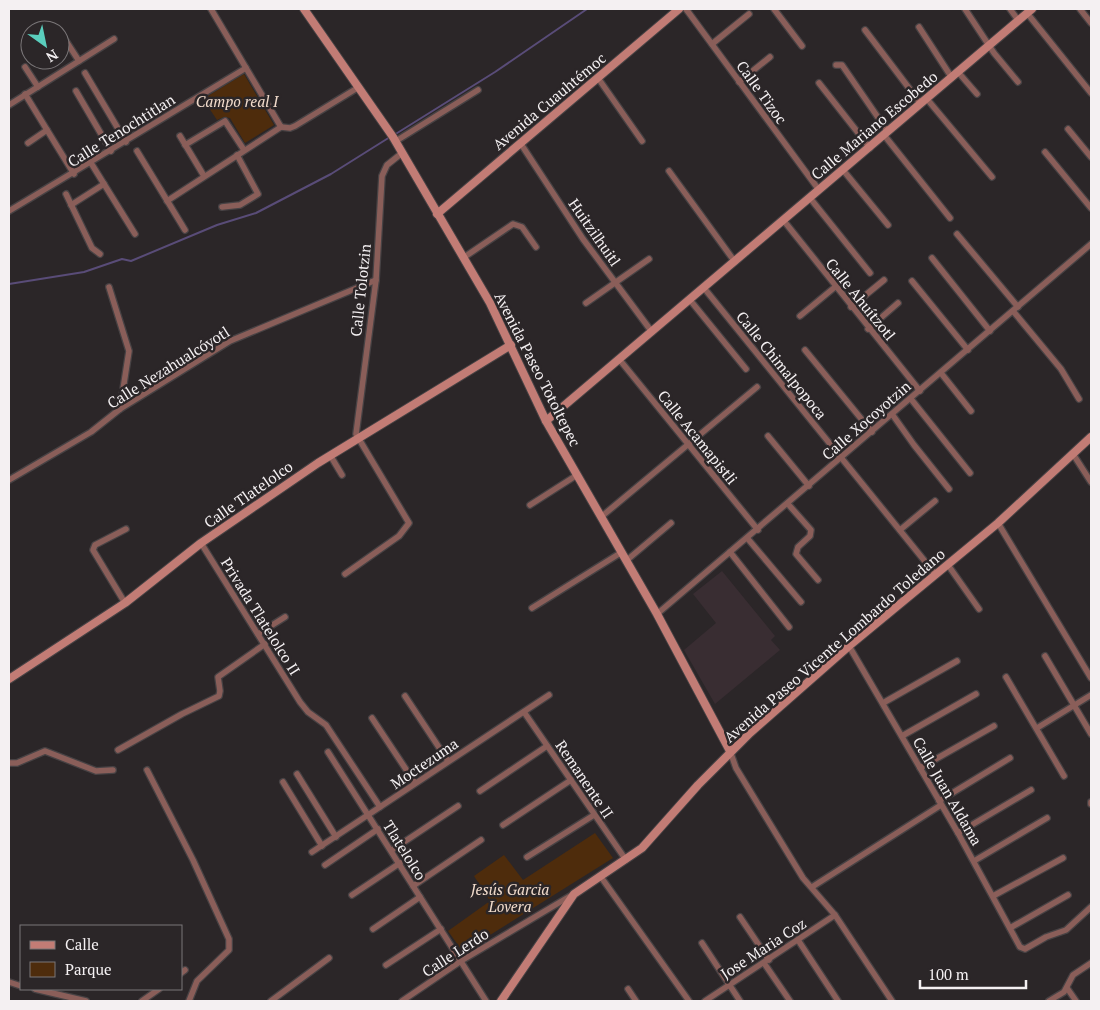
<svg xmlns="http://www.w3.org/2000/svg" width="1100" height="1010" font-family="'PT Serif',serif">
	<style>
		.built { fill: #392d32 }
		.green { fill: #4e2c0c }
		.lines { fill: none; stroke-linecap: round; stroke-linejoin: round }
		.stream { stroke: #594c78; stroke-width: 2 }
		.street-casing { stroke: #474244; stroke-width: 8 }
		.secondary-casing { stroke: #474244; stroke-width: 10 }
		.street { stroke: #8a5e59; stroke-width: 5.5 }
		.secondary { stroke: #c27c75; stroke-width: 8 }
		.labels { text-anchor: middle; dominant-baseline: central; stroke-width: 5; stroke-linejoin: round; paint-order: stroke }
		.street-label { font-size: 15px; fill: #f4f0f2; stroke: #2b2628 }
		.park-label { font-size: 15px; font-style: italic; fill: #f2dccc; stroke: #2b2628 }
	</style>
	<rect width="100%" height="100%" fill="#2b2628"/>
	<!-- built -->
	<path class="built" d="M722 571 775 636 771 640 780 650 715 704 684 650 716 623 693 594Z"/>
	<!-- green -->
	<g class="green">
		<path d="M244 74 274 125 245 143 230 118 224 117 217 120 203 99Z"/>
		<path d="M595 833 613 858 463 952 448 931 490 901 474 876 504 855 523 880Z"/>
	</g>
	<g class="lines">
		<!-- stream -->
		<g class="stream">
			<path d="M394 135 495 72 587 9"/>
			<path d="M9 284 84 272 122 259 131 261 217 225 256 213 331 174 390 137"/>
		</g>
		<defs>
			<g id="street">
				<path d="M211 9 281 127"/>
				<path d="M686 9 819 190"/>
				<path d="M774 9 802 46"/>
				<path d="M965 9 994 53 1018 82"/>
				<path d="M1010 9 1018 20"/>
				<path d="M1080 9 1091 23"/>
				<path d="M1027 13 1091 93"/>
				<path d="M919 27 952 78"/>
				<path d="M865 30 921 104"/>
				<path d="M66 41 79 61"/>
				<path d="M712 44 749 14"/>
				<path d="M836 65H842L888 132"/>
				<path d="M25 67 38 87"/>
				<path d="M958 72 977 94"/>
				<path d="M85 73 126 142"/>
				<path d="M598 78 642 141"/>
				<path d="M739 82 770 57"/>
				<path d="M819 83 870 148"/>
				<path d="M76 91 111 151"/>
				<path d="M25 94 74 174"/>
				<path d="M927 99 992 177"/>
				<path d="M9 105 114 39"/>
				<path d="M281 127 290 128 295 126 359 87"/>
				<path d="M1068 129 1091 157"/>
				<path d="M884 135 950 218"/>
				<path d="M180 136 204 176"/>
				<path d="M396 141 478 90"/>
				<path d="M28 143 47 130"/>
				<path d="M521 144 583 239 652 332"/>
				<path d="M185 145 225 121 244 150"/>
				<path d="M137 151 185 230"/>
				<path d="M1045 152 1091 208"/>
				<path d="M91 163 135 234"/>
				<path d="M843 170 888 225"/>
				<path d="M669 171 735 262"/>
				<path d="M66 194 92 248 100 254"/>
				<path d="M810 198 870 273"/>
				<path d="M167 201 281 127"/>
				<path d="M71 205 104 184"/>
				<path d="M222 207 240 205 258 194 237 155"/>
				<path d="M9 211 246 68"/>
				<path d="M784 221 920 391"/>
				<path d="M957 234 1018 307"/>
				<path d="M463 258 513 224 522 227 536 247"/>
				<path d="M932 258 990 331"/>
				<path d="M912 281 968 350"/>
				<path d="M109 287 129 351 120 409"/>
				<path d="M704 288 936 575"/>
				<path d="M690 300 746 369"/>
				<path d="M586 303 649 259"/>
				<path d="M851 307 884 280"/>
				<path d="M1013 311 1061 369 1079 399"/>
				<path d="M800 316 835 287"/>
				<path d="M868 329 898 303"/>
				<path d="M805 350 872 432"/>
				<path d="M619 359 758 530"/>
				<path d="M941 373 971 411"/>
				<path d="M911 399 970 473"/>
				<path d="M892 414 914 445 949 489"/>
				<path d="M768 436 809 486"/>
				<path d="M1073 454 1091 482"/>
				<path d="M330 455 342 475"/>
				<path d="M9 480 91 432 120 409 230 341 376 280"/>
				<path d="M788 504 811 530 810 536 798 547 796 554 818 580"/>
				<path d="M530 505 577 475"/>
				<path d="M601 517 757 387"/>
				<path d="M998 523 1091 678"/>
				<path d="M900 530 935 501"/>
				<path d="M748 539 801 602"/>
				<path d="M201 543 300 702 308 712 326 725 380 807"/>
				<path d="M730 552 789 627"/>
				<path d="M627 560 671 523"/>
				<path d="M948 565 979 609"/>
				<path d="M345 574 399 536 409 523 356 434 376 280 382 176 387 165 402 153"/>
				<path d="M125 603 93 550 95 545 126 529"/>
				<path d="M532 608 622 552"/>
				<path d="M657 614 1091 244"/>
				<path d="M258 634 285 617"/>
				<path d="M849 646 958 833 1020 947 1025 949 1046 937 1066 930 1091 907"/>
				<path d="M1045 656 1091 734"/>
				<path d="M1006 677 1064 776"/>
				<path d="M405 696 448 761"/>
				<path d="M883 703 957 661"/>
				<path d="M524 712 626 860"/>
				<path d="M372 718 415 783"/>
				<path d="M1037 728 1091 695"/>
				<path d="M902 736 976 694"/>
				<path d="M118 750 182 714 219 696 220 691 218 677 265 644"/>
				<path d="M730 751 736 768 803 878 835 915 892 1001"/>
				<path d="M328 752 486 1001"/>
				<path d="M9 763H17L45 751 96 771 113 770"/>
				<path d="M920 768 994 726"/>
				<path d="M147 770 193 860 229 939V950L197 981 189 1001"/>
				<path d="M297 774 336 837"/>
				<path d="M283 782 322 846"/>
				<path d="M480 791 547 746"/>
				<path d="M939 801 1010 758"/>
				<path d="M1091 804V802"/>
				<path d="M503 825 571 780"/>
				<path d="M958 833 1031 790"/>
				<path d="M392 850 458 806"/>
				<path d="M312 852 549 695"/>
				<path d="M527 857 594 815"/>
				<path d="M974 861 1047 818"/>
				<path d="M325 865 378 829"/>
				<path d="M601 877 689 1001"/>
				<path d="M413 886 481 840"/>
				<path d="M812 887 941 805"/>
				<path d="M352 895 400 863"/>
				<path d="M993 896 1063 858"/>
				<path d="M740 917 769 960"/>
				<path d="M1010 928 1068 895"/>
				<path d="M373 929 420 897"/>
				<path d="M798 940 838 1001"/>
				<path d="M702 943 740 1001"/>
				<path d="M764 963 790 1001"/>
				<path d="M386 965 441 929"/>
				<path d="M181 973 185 970"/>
				<path d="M9 982 21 986"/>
				<path d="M1067 988 1076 1001"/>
				<path d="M35 989 86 1001"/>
				<path d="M628 989 636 1001"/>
				<path d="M142 1001 159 989"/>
				<path d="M271 1001 329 958"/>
				<path d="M402 1001 461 961 572 895"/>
				<path d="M705 1001 835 915"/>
				<path d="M1049 1001 1064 992 1073 975 1091 963"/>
			</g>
			<g id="secondary">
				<path d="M304 9 393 137 490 303 546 421 657 614 730 751"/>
				<path d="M437 214 679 9"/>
				<path d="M546 421 1032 9"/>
				<path d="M9 679 125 603 201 543 318 463 511 345"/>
				<path d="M501 1001 574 894 642 848 698 785 750 733 849 646 998 523 1091 437"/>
			</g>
		</defs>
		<!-- street casing -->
		<use href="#street" class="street-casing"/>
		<!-- secondary casing -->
		<use href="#secondary" class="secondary-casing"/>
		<!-- street -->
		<use href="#street" class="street"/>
		<!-- secondary -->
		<use href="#secondary" class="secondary"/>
	</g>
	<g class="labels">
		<!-- street labels -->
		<g class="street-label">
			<text transform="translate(762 92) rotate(54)">Calle Tizoc</text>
			<text transform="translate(549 101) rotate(-40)">Avenida Cuauhtémoc</text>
			<text transform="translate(874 125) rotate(-40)">Calle Mariano Escobedo</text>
			<text transform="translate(121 130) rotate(-32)">Calle Tenochtitlan</text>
			<text transform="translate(595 232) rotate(55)">Huitzilhuitl</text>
			<text transform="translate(360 290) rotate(-84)">Calle Tolotzin</text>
			<text transform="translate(861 299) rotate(51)">Calle Ahuítzotl</text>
			<text transform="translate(782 365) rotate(51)">Calle Chimalpopoca</text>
			<text transform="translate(168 367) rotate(-32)">Calle Nezahualcóyotl</text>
			<text transform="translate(538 369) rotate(63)">Avenida Paseo Totoltepec</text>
			<text transform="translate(866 420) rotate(-41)">Calle Xocoyotzin</text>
			<text transform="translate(698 437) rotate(51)">Calle Acamapistli</text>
			<text transform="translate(248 494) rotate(-35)">Calle Tlatelolco</text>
			<text transform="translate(261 616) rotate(58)">Privada Tlatelolco II</text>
			<text transform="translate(834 645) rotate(-41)">Avenida Paseo Vicente Lombardo Toledano</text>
			<text transform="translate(424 763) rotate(-34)">Moctezuma</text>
			<text transform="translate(585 779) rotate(56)">Remanente II</text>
			<text transform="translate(948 791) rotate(60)">Calle Juan Aldama</text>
			<text transform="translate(405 850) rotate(58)">Tlatelolco</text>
			<text transform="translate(763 948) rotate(-33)">Jose Maria Coz</text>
			<text transform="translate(455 952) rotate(-33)">Calle Lerdo</text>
		</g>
		<!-- park labels -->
		<g class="park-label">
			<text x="237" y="101">Campo real I</text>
			<text x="510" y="889">Jesús Garcia<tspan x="510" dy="17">Lovera</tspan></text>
		</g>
	</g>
	<!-- border -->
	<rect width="1100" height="1010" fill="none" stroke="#f4f0f2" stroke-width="20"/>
	<!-- legend -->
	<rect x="20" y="925" width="162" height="65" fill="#2b2628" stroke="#7b7779"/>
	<rect x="30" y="941" width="25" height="8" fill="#c27c75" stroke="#7b7779"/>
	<text x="65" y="950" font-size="15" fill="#f4f0f2">Calle</text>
	<rect x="30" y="962" width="25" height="15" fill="#4e2c0c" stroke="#7b7779"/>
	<text x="65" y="975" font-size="15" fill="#f4f0f2">Parque</text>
	<!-- north arrow -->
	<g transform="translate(45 45) rotate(147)"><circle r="24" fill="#2b2628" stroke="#7b7779"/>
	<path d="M0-4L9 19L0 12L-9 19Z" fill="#5acebd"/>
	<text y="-8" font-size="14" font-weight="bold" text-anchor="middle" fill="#f4f0f2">N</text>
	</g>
	<!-- scale -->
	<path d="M920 980v8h106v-8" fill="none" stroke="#f4f0f2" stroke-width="2.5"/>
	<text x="928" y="980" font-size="15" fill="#f4f0f2" stroke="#2b2628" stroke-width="4" paint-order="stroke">100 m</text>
</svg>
